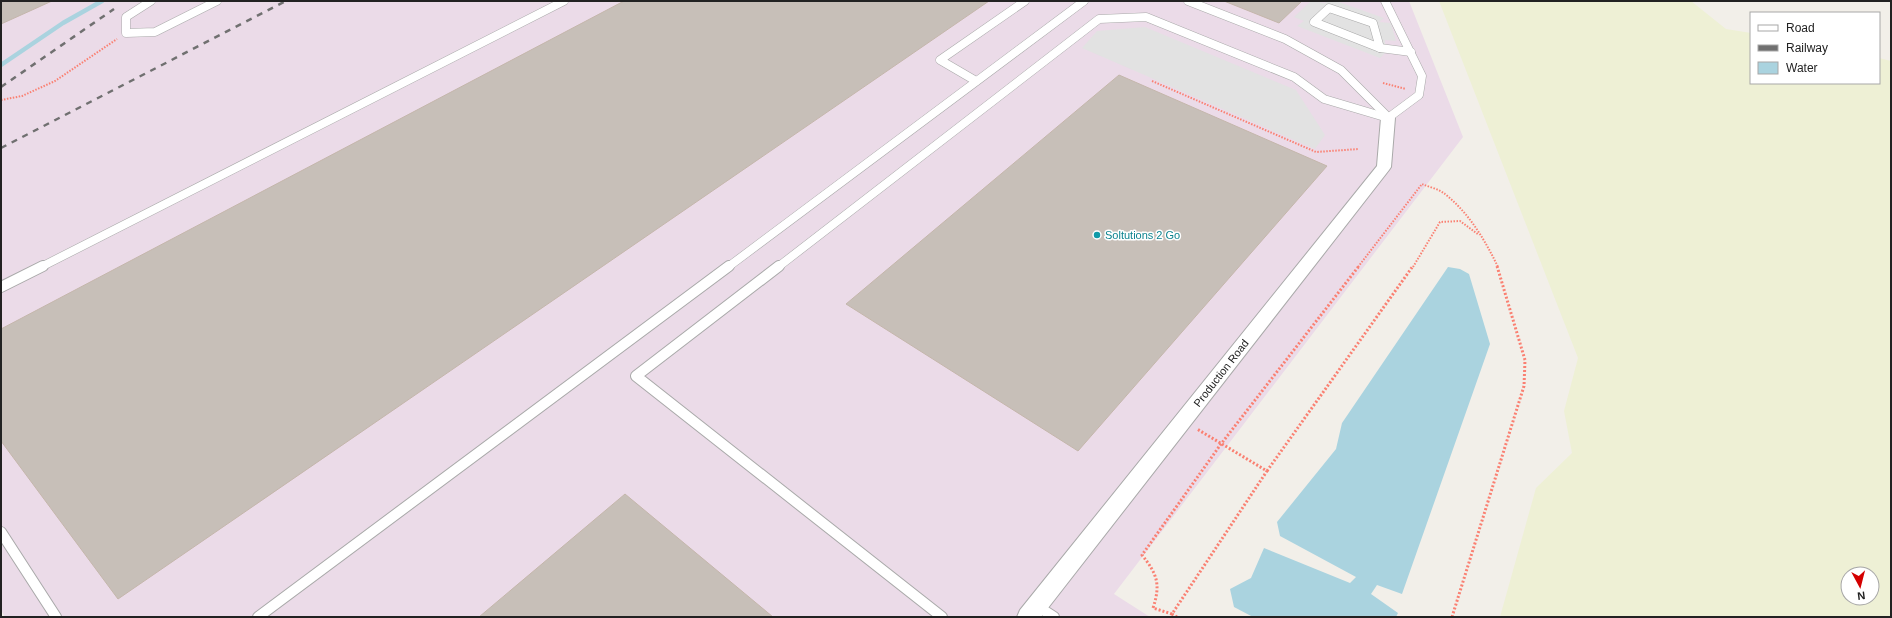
<svg xmlns="http://www.w3.org/2000/svg" width="1892" height="618" font-family="Helvetica,sans-serif">
	<style>
		.industrial { fill: #ebdbe8 }
		.farmland { fill: #eef0d5; fill-rule: evenodd }
		.parking { fill: #e2e2e2 }
		.water { fill: #aad3df }
		.lines { fill: none; stroke-linecap: round; stroke-linejoin: round }
		.stream { stroke: #aad3df; stroke-width: 4.5 }
		.building { fill: #c7bfb8; stroke: #c4b6ab }
		.service-far1-casing { stroke: #a9a9a9; stroke-width: 9 }
		.service-casing { stroke: #a9a9a9; stroke-width: 12 }
		.minor-casing { stroke: #a9a9a9; stroke-width: 2 }
		.path-far1 { stroke: #fa8072; stroke-width: 2; stroke-dasharray: 1.5 1.5; stroke-linecap: butt }
		.path { stroke: #fa8072; stroke-width: 3; stroke-dasharray: 2 2; stroke-linecap: butt }
		.service-far1 { stroke: #fff; stroke-width: 8 }
		.service { stroke: #fff; stroke-width: 10 }
		.minor { fill: #fff; fill-rule: evenodd }
		.rail { stroke: #707070; stroke-width: 2.5; stroke-dasharray: 6 6; stroke-linecap: butt }
		.culture-dot { fill: #0f9aa8; stroke: #fff; stroke-width: 1.5 }
		.labels { text-anchor: middle; dominant-baseline: central; stroke-width: 3; stroke-linejoin: round; paint-order: stroke }
		.culture-label { font-size: 11px; fill: #0d838f; stroke: #fff; text-anchor: start }
		.street-label { font-size: 11px; fill: #222; stroke: #fff }
	</style>
	<rect width="100%" height="100%" fill="#f2efe9"/>
	<!-- industrial -->
	<path class="industrial" d="M1 1H1409L1463 137 1114 594 1150 617H5L1 610Z"/>
	<!-- farmland -->
	<path class="farmland" d="M1439 1H1691L1726 29 1751 33V83H1879V58L1891 61V617H1500L1536 488 1572 453 1564 411 1578 358ZM1848 574H1872V598H1848Z"/>
	<!-- parking -->
	<g class="parking">
		<path d="M1311 1 1325 3 1327 1H1336L1384 18 1379 22 1391 23 1396 41 1385 40V53L1380 58 1297 26 1304 21 1294 17Z"/>
		<path d="M1145 27 1296 90 1325 135 1315 149 1082 48 1097 31Z"/>
	</g>
	<!-- water -->
	<path class="water" d="M1448 267 1460 269 1469 274 1490 344 1402 594 1377 585 1371 594 1398 613 1396 617H1253L1234 607 1230 589 1251 578 1264 548 1350 583 1356 577 1280 536 1277 522 1336 449 1342 423Z"/>
	<g class="lines">
		<!-- stream -->
		<path class="stream" d="M1 65 63 23 102 1"/>
	</g>
	<!-- building -->
	<g class="building">
		<path d="M1 1H52L1 24Z"/>
		<path d="M624 1H989L118 599 1 441V329Z"/>
		<path d="M1224 1H1302L1279 23Z"/>
		<path d="M1119 75 1327 166 1078 451 846 304Z"/>
		<path d="M625 494 773 617H479Z"/>
	</g>
	<g class="lines">
		<defs>
			<g id="service-far1">
				<path d="M151 1 126 17V33L155 32 217 1"/>
				<path d="M1188 1 1285 39 1341 70 1388 117"/>
				<path d="M1385 1 1422 76 1419 95 1388 118"/>
				<path d="M1329 8 1373 23 1380 48 1314 22Z"/>
				<path d="M1380 48 1411 52"/>
				<path d="M976 81 940 60 1025 1"/>
				<path d="M41 267 564 1"/>
				<path d="M728 267 1084 1"/>
				<path d="M778 267 1099 19 1146 17 1294 77 1324 99 1388 118"/>
			</g>
			<g id="service">
				<path d="M779 266 636 376 942 617"/>
				<path d="M1 287 43 266"/>
				<path d="M1 532 56 617"/>
				<path d="M1037 606 1054 617"/>
				<path d="M258 617 729 266"/>
			</g>
			<path id="minor" d="M1388 114 1393 115 1395 118 1391 167 1389 170 1041 617H1017L1020 610 1377 166 1381 118 1383 115Z"/>
		</defs>
		<!-- service-far1 casing -->
		<use href="#service-far1" class="service-far1-casing"/>
		<!-- service casing -->
		<use href="#service" class="service-casing"/>
		<!-- minor casing -->
		<use href="#minor" class="minor-casing"/>
		<!-- path-far1 -->
		<g class="path-far1">
			<path d="M1152 81 1316 152 1359 149"/>
			<path d="M1383 83 1406 89"/>
			<path d="M1 100 22 96 55 81 117 39"/>
			<path d="M1358 267 1422 184C1429 187 1439 189 1445 194 1469 213 1485 240 1498 267"/>
			<path d="M1413 267 1440 222 1460 221 1479 235"/>
		</g>
		<!-- path -->
		<g class="path">
			<path d="M1267 471 1413 266"/>
			<path d="M1172 614 1153 608C1161 584 1157 574 1142 555L1221 444 1359 266"/>
			<path d="M1177 617 1172 614 1267 471 1197 429"/>
			<path d="M1452 617 1524 386 1525 360 1497 266"/>
		</g>
		<!-- service-far1 -->
		<use href="#service-far1" class="service-far1"/>
		<!-- service -->
		<use href="#service" class="service"/>
		<!-- minor -->
		<use href="#minor" class="minor"/>
		<!-- rail -->
		<g class="rail">
			<path d="M1 87 114 9"/>
			<path d="M1 148 286 1"/>
		</g>
	</g>
	<!-- markers -->
	<circle class="culture-dot" cx="1097" cy="235" r="4"/>
	<g class="labels">
		<!-- culture labels -->
		<g class="culture-label">
			<text x="1105" y="235">Soltutions 2 Go</text>
		</g>
		<!-- street labels -->
		<g class="street-label">
			<text transform="translate(1221 373) rotate(-52)">Production Road</text>
		</g>
	</g>
	<!-- border -->
	<rect width="1892" height="618" fill="none" stroke="#222222" stroke-width="4"/>
	<!-- legend -->
	<rect x="1750" y="12" width="130" height="72" fill="#ffffff" stroke="#a7a7a7"/>
	<rect x="1758" y="25" width="20" height="6" fill="#ffffff" stroke="#a7a7a7"/>
	<text x="1786" y="32" font-size="12" fill="#222222">Road</text>
	<rect x="1758" y="45" width="20" height="6" fill="#707070" stroke="#a7a7a7"/>
	<text x="1786" y="52" font-size="12" fill="#222222">Railway</text>
	<rect x="1758" y="62" width="20" height="12" fill="#aad3df" stroke="#a7a7a7"/>
	<text x="1786" y="72" font-size="12" fill="#222222">Water</text>
	<!-- north arrow -->
	<g transform="translate(1860 586) rotate(173)"><circle r="19" fill="#ffffff" stroke="#a7a7a7"/>
	<path d="M0-3L7 15L0 10L-7 15Z" fill="#d40000"/>
	<text y="-6" font-size="11" font-weight="bold" text-anchor="middle" fill="#222222">N</text>
	</g>
</svg>
